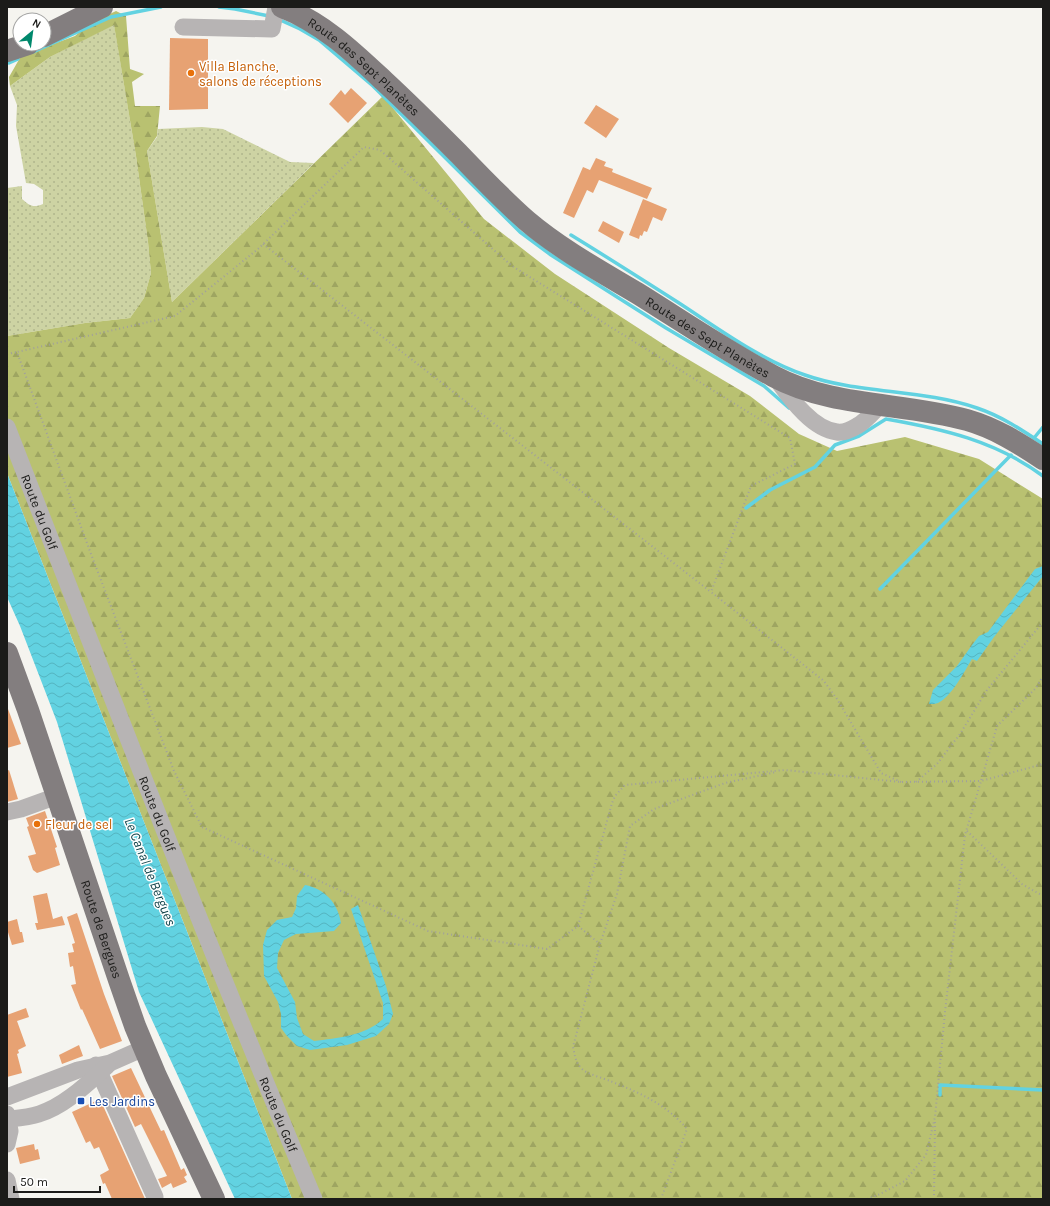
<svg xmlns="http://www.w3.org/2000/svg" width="1050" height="1206" font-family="Karla,sans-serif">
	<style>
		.grass { fill: url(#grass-dots) }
		.forest { fill: url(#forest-firs) }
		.water { fill: url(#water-waves) }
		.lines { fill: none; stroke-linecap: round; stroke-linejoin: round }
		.stream { stroke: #62d2e1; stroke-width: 3.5 }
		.building { fill: #e7a273 }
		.path { stroke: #a1a09c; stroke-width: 2; stroke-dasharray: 1 3; stroke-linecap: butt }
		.minor { stroke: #b7b4b4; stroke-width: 17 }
		.major { stroke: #837e7f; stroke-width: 22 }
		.food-dot { fill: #e8710a; stroke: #fff; stroke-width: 1.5 }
		.transit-dot { fill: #1a4fb4; stroke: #fff; stroke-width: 1.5 }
		.labels { text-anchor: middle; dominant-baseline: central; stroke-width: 3; stroke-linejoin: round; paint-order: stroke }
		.food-label { font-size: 13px; fill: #c56008; stroke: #fff; text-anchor: start }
		.street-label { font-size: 13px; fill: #1b1b19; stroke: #fff }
		.transit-label { font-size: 13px; fill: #164399; stroke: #fff; text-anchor: start }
		.water-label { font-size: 14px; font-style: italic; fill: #11444b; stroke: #fff }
	</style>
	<defs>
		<pattern id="grass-dots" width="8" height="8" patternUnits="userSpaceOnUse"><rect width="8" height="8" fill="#cdd3a3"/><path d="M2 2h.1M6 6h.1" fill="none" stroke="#afb58c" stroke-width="1.8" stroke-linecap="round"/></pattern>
		<pattern id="forest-firs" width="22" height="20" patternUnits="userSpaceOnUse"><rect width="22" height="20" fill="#b9c171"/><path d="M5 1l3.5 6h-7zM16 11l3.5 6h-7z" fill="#9ea561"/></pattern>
		<pattern id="water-waves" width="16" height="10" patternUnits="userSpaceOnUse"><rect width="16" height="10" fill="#62d2e1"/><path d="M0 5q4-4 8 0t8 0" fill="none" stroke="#54b4c0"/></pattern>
	</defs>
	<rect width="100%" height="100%" fill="#f5f4ef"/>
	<!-- grass -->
	<g class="grass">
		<path d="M114 24 136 156 148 242 151 273 144 298 130 318 85 323 7 336V188L22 186V199C30 206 33 208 43 204V190L34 184 26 183 16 126 17 105 10 86 50 57Z"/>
		<path d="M202 127 223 129 290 162 314 163 172 302 147 151 157 137 158 129Z"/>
	</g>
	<!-- forest -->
	<path class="forest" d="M116 11 126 16 130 69 144 74 132 82 135 106H160L157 136 147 151 172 302 383 96 484 219 555 274 669 348 750 396 799 434 837 451 905 437 979 459 1043 499V1199H292L7 473V336L85 323 130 318 144 298 151 273 148 242 136 156 114 25 50 57 10 86 9 77 21 56 75 36 89 24Z"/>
	<!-- water -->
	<g class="water">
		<path d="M7 473 292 1199H235L139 992 57 722 20 626 7 597Z"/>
		<path d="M1043 566V576L994 637 977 661 972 659C964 672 952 696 938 703 936 704 932 704 929 704L933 690 957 666 972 645 979 636 988 632 1035 569Z"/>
		<path d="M305 885C325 889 338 903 341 923L334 931 296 934 284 940 278 953 277 968 295 1002 297 1018 303 1034 314 1041C337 1038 365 1036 383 1019V1003L351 909 358 905 386 986 393 1014 389 1024 376 1036 347 1045 310 1050 297 1046 287 1036 281 1028V1014L278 1002 264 976 263 945 267 930 277 920 292 917 296 908 297 896Z"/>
	</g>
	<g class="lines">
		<!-- stream -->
		<g class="stream">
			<path d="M219 7 235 9 269 16"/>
			<path d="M278 19 300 29 319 40 373 86 520 232 551 255 595 283 666 328 764 386 789 408"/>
			<path d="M33 52 111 17 161 7"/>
			<path d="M9 63 18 59"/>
			<path d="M571 235C607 257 643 280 679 303 719 329 759 359 805 375 858 394 923 389 977 408 1001 416 1022 430 1043 444"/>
			<path d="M1034 438 1043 427"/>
			<path d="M746 508 770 490 815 467 835 445 859 436 886 419C943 429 996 441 1043 476"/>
			<path d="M880 589 1011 455"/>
			<path d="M940 1095V1085L1043 1090"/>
		</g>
	</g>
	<!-- building -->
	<g class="building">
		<path d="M170 38 208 39V109L169 110Z"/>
		<path d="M351 88 367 103 348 123 329 104 341 90 345 95Z"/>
		<path d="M596 105 619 119 606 138 584 123Z"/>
		<path d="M596 158 606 162 604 166 613 169 612 172 652 188 647 199 599 180 593 193 587 190 574 218 563 213 583 167 590 170Z"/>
		<path d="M643 199 667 209 662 221 653 217 647 232 644 231 642 236 640 235 639 239 629 235Z"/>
		<path d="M603 221 624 232 619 243 598 231Z"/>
		<path d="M7 709H8L21 744 7 748Z"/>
		<path d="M9 770 18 799 7 802V771Z"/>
		<path d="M45 811 57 847 55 848 60 865 37 873 33 870 28 856 36 854 27 827 29 826 26 818Z"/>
		<path d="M47 893 53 919 62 916 65 925 37 930 35 923H38L33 896Z"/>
		<path d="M77 913 104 994 122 1041 100 1049 82 1009 81 1010 71 985 76 984 73 966 70 967 68 953 74 952 72 944 75 943 67 917Z"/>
		<path d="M17 919 20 932H22L24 942 12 945 7 929V922Z"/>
		<path d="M26 1008 29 1017 17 1021 26 1046 18 1050 19 1053 17 1054 22 1073 7 1077V1015Z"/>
		<path d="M79 1045 83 1056 62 1064 59 1055Z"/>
		<path d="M131 1068 161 1131 164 1130 181 1170 184 1168 187 1175 184 1177 187 1182 173 1188 171 1183 162 1188 158 1179 167 1176 141 1124 135 1127 112 1076Z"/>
		<path d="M100 1099 145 1199H112L105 1183 103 1184 100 1175 109 1170 99 1147 94 1149 90 1141 86 1143 72 1112Z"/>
		<path d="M34 1144 35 1150 38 1149 40 1159 20 1164 16 1148Z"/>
	</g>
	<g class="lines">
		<!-- path -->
		<g class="path">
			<path d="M263 244 711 592"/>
			<path d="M7 354 17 352"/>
			<path d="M901 782 881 773 837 699 824 681 711 592 751 486 795 464 790 438 512 266 380 150 364 147 258 249 175 316 17 352 91 554 174 771 202 827 428 931 547 949 578 926 612 803 615 796 625 785 785 770 901 782 981 781 997 726 1036 688 1043 676"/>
			<path d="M916 782 937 764 960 734 987 690 1043 622"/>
			<path d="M967 831 1022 884 1043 896"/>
			<path d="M578 926 600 944"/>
			<path d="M661 1199 687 1129C666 1104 640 1093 610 1081 603 1078 587 1074 582 1069 575 1062 575 1055 573 1047L600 944 617 894 630 826 654 809 725 783 776 772"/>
			<path d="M867 1199 880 1194 905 1181 926 1155 935 1117 945 1012 965 835 981 781 1043 764"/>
			<path d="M934 1199 935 1122"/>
		</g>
		<!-- minor -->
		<g class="minor">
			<path d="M183 27 272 29 276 7"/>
			<path d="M775 377C789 396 811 429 837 432 844 433 852 429 857 426 866 421 873 412 880 405"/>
			<path id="s1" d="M7 427C107 685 207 944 314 1199"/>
			<path d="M7 812 21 809 57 796"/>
			<path d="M96 1065 155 1197"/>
			<path d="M7 1097 78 1070 110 1063 144 1048"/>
			<path d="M7 1114 10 1131 7 1144"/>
			<path d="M9 1119C19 1118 30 1117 39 1114 65 1106 88 1083 107 1066"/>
			<path d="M7 1180 11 1199"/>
		</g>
		<!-- major -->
		<g class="major">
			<path id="s2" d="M282 7C323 23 353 52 384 81 410 105 434 129 459 154 481 177 503 200 527 221 560 249 600 271 637 293 682 321 726 351 773 376 833 408 902 402 967 420 995 428 1019 443 1043 459"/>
			<path d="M44 36 102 7"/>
			<path d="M7 51 28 44"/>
			<path id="s3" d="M7 653 28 710 119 980 135 1026 156 1076 214 1199"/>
		</g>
	</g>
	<!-- markers -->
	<g class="food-dot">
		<circle cx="191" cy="73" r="4"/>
		<circle cx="37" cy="824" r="4"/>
	</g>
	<rect class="transit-dot" x="77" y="1097" width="8" height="8" rx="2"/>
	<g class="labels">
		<!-- food labels -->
		<g class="food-label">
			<text x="199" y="66">Villa Blanche,<tspan x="199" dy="15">salons de réceptions</tspan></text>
			<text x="45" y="824">Fleur de sel</text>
		</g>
		<!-- street labels -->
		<g class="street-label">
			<text stroke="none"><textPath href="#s2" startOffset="102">Route des Sept Planètes</textPath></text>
			<text stroke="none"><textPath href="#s2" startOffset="542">Route des Sept Planètes</textPath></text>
			<text stroke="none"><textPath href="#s1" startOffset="91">Route du Golf</textPath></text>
			<text stroke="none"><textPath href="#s1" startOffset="415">Route du Golf</textPath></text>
			<text stroke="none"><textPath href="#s3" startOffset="292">Route de Bergues</textPath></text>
			<text stroke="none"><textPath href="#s1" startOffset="739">Route du Golf</textPath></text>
		</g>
		<!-- transit labels -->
		<g class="transit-label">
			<text x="89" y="1101">Les Jardins</text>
		</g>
		<!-- water labels -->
		<g class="water-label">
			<text transform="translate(150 872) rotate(68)">Le Canal de Bergues</text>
		</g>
	</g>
	<!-- border -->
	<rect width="1050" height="1206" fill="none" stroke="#1b1b19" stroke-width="16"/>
	<!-- north arrow -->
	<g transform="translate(32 32) rotate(29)"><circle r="19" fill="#ffffff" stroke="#a4a4a3"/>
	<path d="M0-3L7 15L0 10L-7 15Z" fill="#00886c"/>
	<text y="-6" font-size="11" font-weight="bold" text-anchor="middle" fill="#1b1b19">N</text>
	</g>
	<!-- scale -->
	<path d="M14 1186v6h86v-6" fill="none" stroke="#1b1b19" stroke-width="2"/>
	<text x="20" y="1186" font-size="12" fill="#1b1b19" stroke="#ffffff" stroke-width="3" paint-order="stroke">50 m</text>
</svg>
